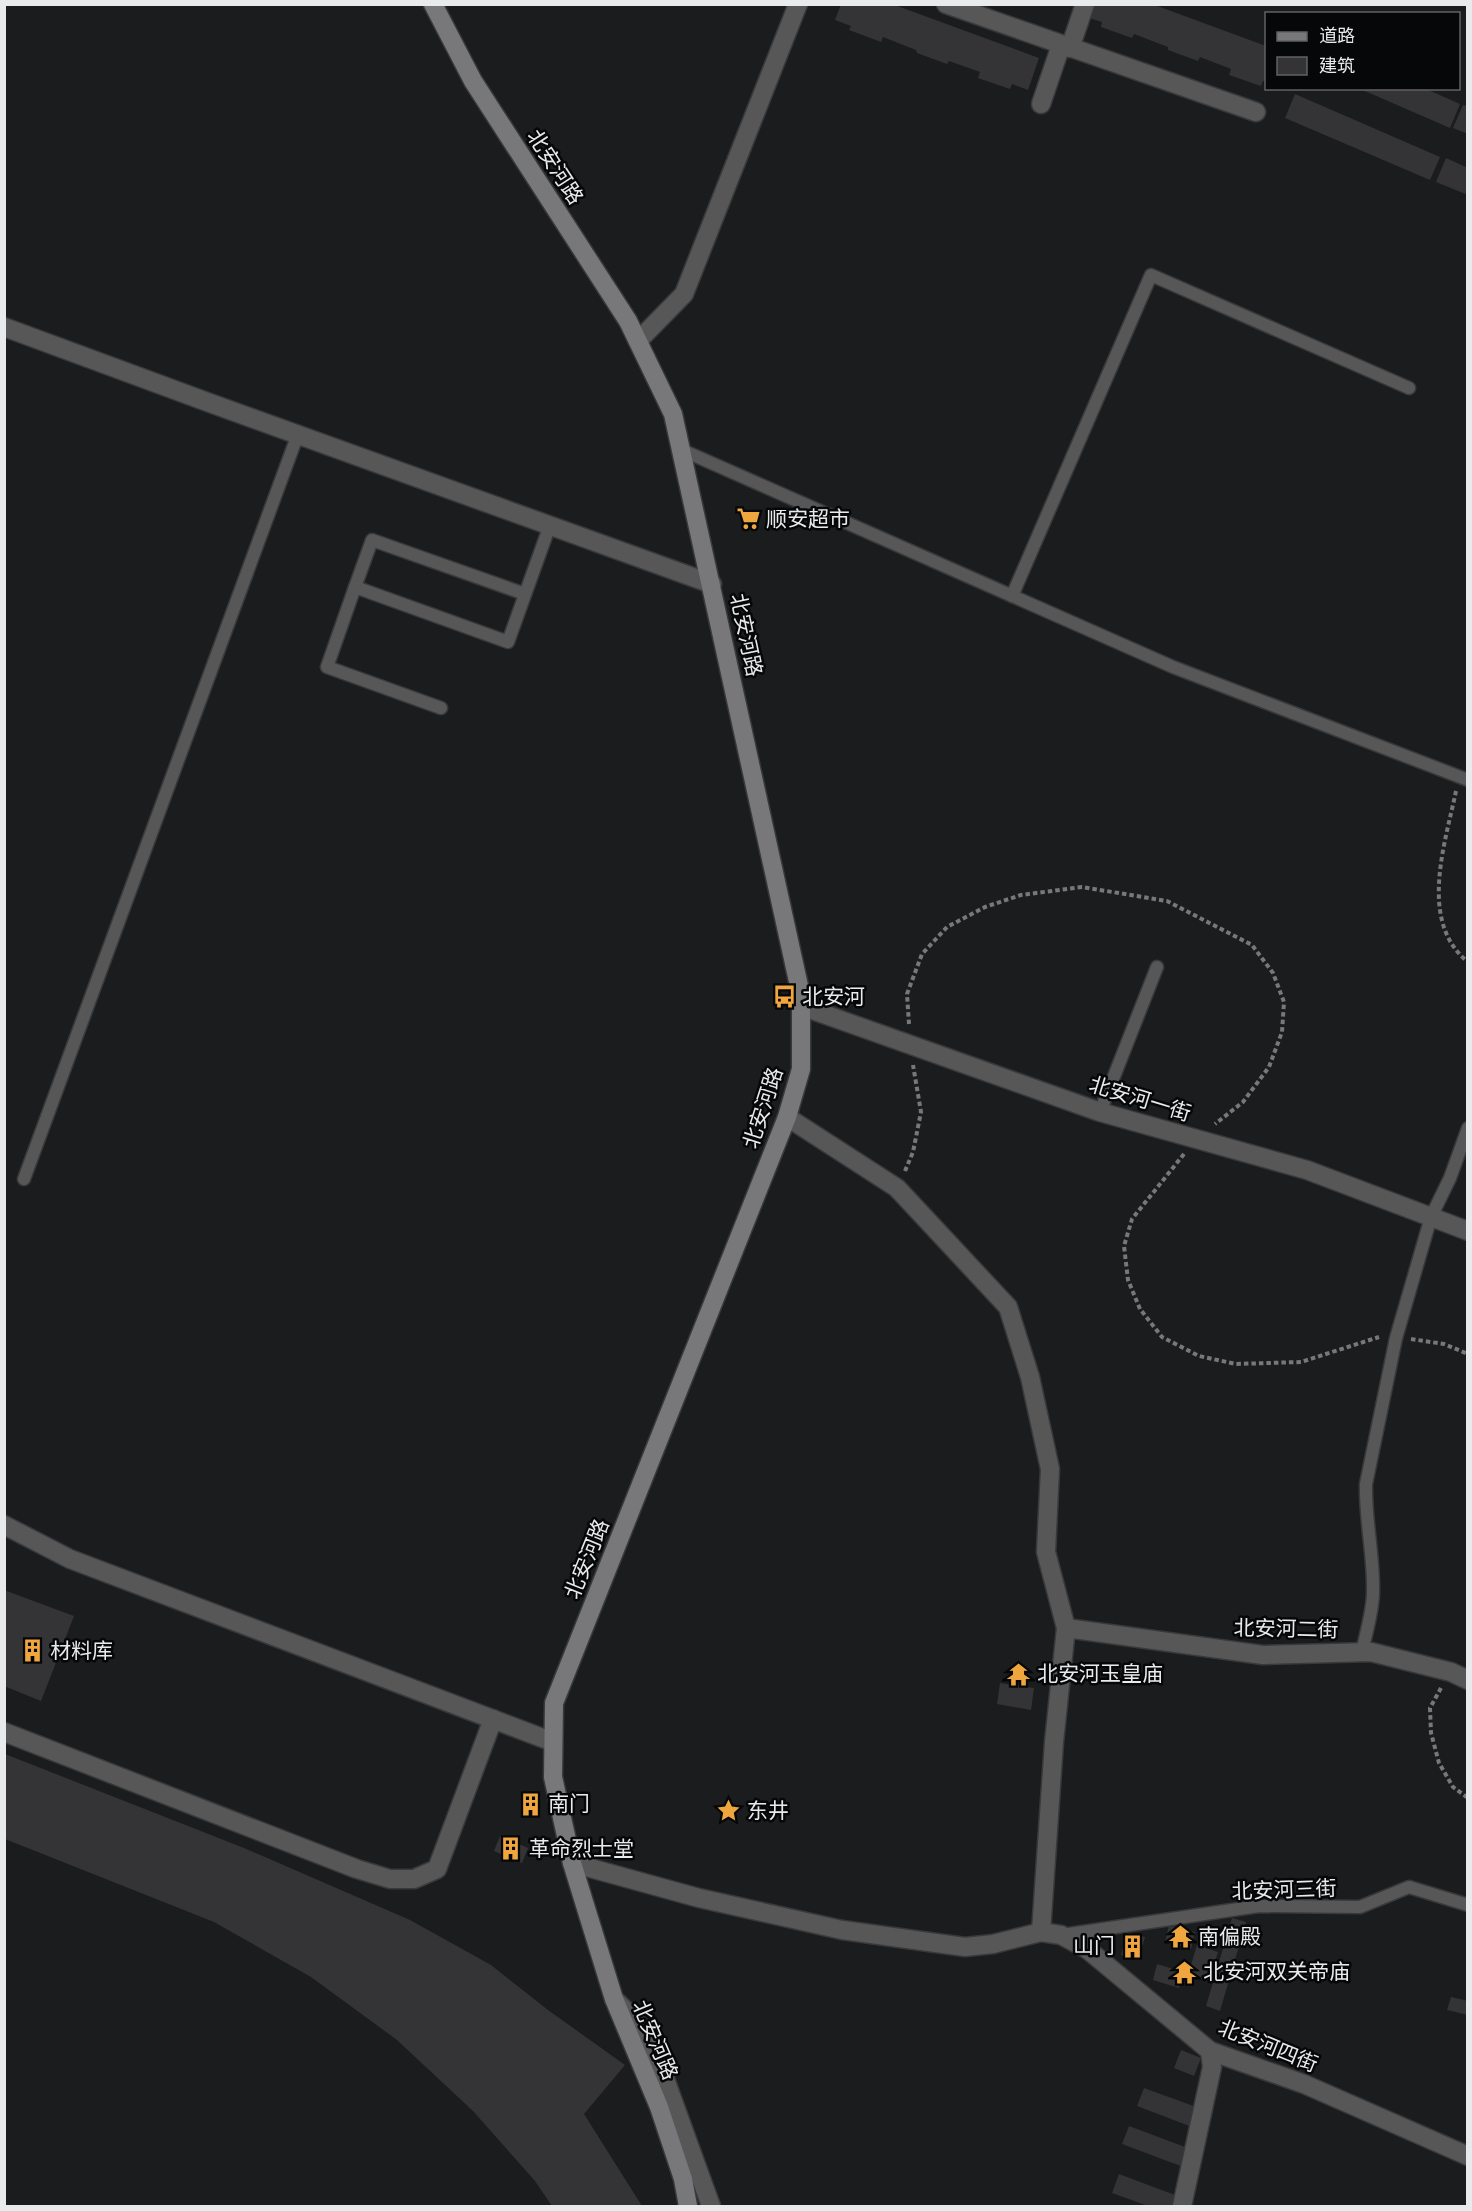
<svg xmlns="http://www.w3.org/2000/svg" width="1472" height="2211" font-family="Signika,'Noto Sans SC',sans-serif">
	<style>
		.building { fill: #343437 }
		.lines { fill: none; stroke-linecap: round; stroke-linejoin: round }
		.lane-casing { stroke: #38393b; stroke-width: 15 }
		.street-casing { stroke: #38393b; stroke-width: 21 }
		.secondary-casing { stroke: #38393b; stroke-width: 21 }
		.path { stroke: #77787a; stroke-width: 4; stroke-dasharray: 4.5 3; stroke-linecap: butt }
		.lane { stroke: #575758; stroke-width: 12 }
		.street { stroke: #575758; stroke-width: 18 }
		.secondary { stroke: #78787b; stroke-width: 18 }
		.labels { text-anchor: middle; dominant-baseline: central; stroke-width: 5; stroke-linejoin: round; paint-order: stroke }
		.street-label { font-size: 21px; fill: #e9eaeb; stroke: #060708 }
		.poi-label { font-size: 21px; fill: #e9eaeb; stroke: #060708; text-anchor: start }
	</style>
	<rect width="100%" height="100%" fill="#1b1c1e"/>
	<!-- building -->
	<g class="building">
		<path d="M841 4H892L1039 58 1028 90 1012 84 1010 89 978 78 980 72 949 61 947 64 917 53 916 50 883 37 881 42 849 30 851 26 835 20Z"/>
		<path d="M1091 4H1152L1266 46V82L1263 81 1261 86 1229 75 1231 69 1200 57 1198 61 1168 50V47L1134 34 1132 38 1101 27 1102 22 1086 17Z"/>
		<path d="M1358 88H1424L1460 104 1450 128Z"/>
		<path d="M1295 94 1440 157 1430 180 1285 118Z"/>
		<path d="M1463 105 1468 106V134L1453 128Z"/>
		<path d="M1446 158 1468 168V195L1436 182Z"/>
		<path d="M4 1590 74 1616 41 1701 4 1686Z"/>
		<path d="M1000 1683 1034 1688 1031 1710 997 1704Z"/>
		<path d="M5 1754 244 1848 410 1920 491 1965 548 2010 625 2065 584 2114 642 2206H552L535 2181 473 2111 397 2040 311 1977 214 1922 5 1839Z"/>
		<path d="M527 1800 536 1803 533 1809 524 1806Z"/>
		<path d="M500 1836 528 1848 522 1863 494 1851Z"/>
		<path d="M1232 1918 1246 1922 1220 2011 1206 2006Z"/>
		<path d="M1169 1925 1195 1932 1191 1949 1165 1942Z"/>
		<path d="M1127 1932 1145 1937 1138 1960 1121 1955Z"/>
		<path d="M1197 1945 1218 1952 1209 1981 1188 1975Z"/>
		<path d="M1157 1964 1183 1972 1179 1988 1153 1980Z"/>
		<path d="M1451 1997 1468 2001V2015L1447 2010Z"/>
		<path d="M1181 2050 1201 2058 1194 2076 1174 2068Z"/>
		<path d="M1144 2088 1199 2108 1192 2127 1137 2106Z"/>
		<path d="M1129 2126 1193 2150 1186 2168 1122 2144Z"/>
		<path d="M1119 2174 1183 2198 1180 2206H1148L1112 2193Z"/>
	</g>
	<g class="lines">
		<defs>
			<g id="lane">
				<path d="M682 450 1173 667 1468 780"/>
				<path d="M355 587 372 540 525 594"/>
				<path d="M1012 596 1151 275 1409 388"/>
				<path d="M441 708 327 667 355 587 508 642 550 525"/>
				<path d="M1100 1112 1157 967"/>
				<path d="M24 1179 298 434"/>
				<path d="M1362 1652C1366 1633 1373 1611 1373 1592 1374 1556 1365 1520 1366 1484L1396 1338 1431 1217 1450 1178 1468 1128"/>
				<path d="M1062 1935 1259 1906 1360 1907 1409 1887 1468 1905"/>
			</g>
			<g id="street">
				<path d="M946 4 1256 112"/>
				<path d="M1070 48 1085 4"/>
				<path d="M1041 104 1061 45"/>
				<path d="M4 327 210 403 712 584"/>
				<path d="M638 341 684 294 798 4"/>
				<path d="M801 1006 1100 1112 1307 1170 1468 1231"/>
				<path d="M4 1525 70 1559 553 1742"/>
				<path d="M1066 1628 1263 1655 1371 1652 1451 1672 1468 1680"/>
				<path d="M4 1732 357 1869 390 1879H414L437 1869 493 1719"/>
				<path d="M572 1863 699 1898 842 1930 965 1947 993 1944 1041 1932 1054 1742 1066 1628 1046 1552 1050 1469 1030 1377 1008 1307 897 1188 787 1117"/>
				<path d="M1041 1932 1061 1935 1087 1949 1210 2051 1304 2084 1468 2156"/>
				<path d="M614 1999 634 2019 652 2043 711 2206"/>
				<path d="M1182 2206 1212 2067 1210 2051"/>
			</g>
			<path id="secondary" d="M433 4 473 81 628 321 673 414 801 995V1069L787 1117 554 1703 553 1777 572 1863 614 1999 659 2107 683 2179 688 2206"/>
		</defs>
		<!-- lane casing -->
		<use href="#lane" class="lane-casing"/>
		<!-- street casing -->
		<use href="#street" class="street-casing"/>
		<!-- secondary casing -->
		<use href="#secondary" class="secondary-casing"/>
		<!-- path -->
		<g class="path">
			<path d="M1456 791C1445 844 1418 922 1468 962"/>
			<path d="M909 1024 907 994 922 954 947 927 985 907 1021 895 1082 887 1167 901 1252 945 1273 973 1284 1002 1282 1032 1269 1067 1243 1102 1215 1124"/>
			<path d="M1184 1154 1132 1219 1124 1246 1128 1280 1140 1309 1162 1337 1199 1356 1236 1364 1301 1362 1379 1337"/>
			<path d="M905 1171 913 1152 921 1112 913 1065"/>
			<path d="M1411 1339 1444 1344 1468 1354"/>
			<path d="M1441 1688 1430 1708 1431 1733 1439 1763 1453 1787 1468 1798"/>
		</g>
		<!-- lane -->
		<use href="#lane" class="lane"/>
		<!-- street -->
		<use href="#street" class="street"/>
		<!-- secondary -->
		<use href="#secondary" class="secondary"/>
	</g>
	<!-- icons -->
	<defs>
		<symbol id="supermarket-bare" viewBox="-9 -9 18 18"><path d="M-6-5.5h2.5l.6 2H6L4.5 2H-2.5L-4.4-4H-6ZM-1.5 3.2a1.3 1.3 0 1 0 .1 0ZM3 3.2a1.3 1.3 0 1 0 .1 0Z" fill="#f0a63e" stroke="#060708" stroke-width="2.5" paint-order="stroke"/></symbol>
		<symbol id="bus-bare" viewBox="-9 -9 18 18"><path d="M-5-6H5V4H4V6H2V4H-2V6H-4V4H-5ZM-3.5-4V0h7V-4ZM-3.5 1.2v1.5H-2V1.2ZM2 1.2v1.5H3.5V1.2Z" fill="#f0a63e" stroke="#060708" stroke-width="2.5" paint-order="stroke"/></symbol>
		<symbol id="building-bare" viewBox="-9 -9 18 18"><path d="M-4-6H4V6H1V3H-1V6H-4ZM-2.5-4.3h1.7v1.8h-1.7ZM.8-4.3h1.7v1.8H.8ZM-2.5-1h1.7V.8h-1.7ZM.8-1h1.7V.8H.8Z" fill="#f0a63e" stroke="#060708" stroke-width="2.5" paint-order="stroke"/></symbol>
		<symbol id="temple-bare" viewBox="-9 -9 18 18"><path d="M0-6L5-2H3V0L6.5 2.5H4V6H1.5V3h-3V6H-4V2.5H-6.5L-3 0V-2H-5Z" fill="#f0a63e" stroke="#060708" stroke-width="2.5" paint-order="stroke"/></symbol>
		<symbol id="sight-bare" viewBox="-9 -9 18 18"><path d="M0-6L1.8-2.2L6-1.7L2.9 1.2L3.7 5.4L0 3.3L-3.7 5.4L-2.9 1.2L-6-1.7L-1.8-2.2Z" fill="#f0a63e" stroke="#060708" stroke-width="2.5" paint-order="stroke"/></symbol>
	</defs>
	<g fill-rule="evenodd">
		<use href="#supermarket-bare" x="732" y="502" width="33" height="33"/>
		<use href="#bus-bare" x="768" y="980" width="33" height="33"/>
		<use href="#building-bare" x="16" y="1634" width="33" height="33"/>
		<use href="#temple-bare" x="1002" y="1658" width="33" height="33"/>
		<use href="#building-bare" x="514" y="1788" width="33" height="33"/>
		<use href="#sight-bare" x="712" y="1794" width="33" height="33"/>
		<use href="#building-bare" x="494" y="1832" width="33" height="33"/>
		<use href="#temple-bare" x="1164" y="1920" width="33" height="33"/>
		<use href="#building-bare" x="1116" y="1930" width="33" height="33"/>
		<use href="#temple-bare" x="1168" y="1956" width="33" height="33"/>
	</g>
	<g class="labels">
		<!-- street labels -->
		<g class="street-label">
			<text transform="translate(555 167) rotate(57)">北安河路</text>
			<text transform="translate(746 635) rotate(78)">北安河路</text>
			<text transform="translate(1140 1099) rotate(17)">北安河一街</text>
			<text transform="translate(763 1108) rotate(-72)">北安河路</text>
			<text transform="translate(587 1559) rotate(-68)">北安河路</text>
			<text transform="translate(1286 1629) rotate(1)">北安河二街</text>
			<text transform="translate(1284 1890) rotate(-2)">北安河三街</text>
			<text transform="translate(655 2040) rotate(67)">北安河路</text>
			<text transform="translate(1268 2046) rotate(22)">北安河四街</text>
		</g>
		<!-- poi labels -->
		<g class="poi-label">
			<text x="766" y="519">顺安超市</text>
			<text x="802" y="997">北安河</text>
			<text x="50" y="1651">材料库</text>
			<text x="1037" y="1674">北安河玉皇庙</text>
			<text x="548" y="1804">南门</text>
			<text x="747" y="1811">东井</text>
			<text x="529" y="1849">革命烈士堂</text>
			<text x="1198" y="1937">南偏殿</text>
			<text x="1115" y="1946" text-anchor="end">山门</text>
			<text x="1203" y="1972">北安河双关帝庙</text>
		</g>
	</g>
	<!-- border -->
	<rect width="1472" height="2211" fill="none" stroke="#e9eaeb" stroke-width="12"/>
	<!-- legend -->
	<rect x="1265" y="12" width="195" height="78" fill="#060708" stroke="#616263" stroke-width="1.5"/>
	<rect x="1277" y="32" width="30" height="9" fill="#78787b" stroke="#616263" stroke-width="1.5"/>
	<text x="1319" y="42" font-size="18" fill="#e9eaeb">道路</text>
	<rect x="1277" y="57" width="30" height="18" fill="#343437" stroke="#616263" stroke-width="1.5"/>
	<text x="1319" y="72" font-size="18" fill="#e9eaeb">建筑</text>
</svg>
